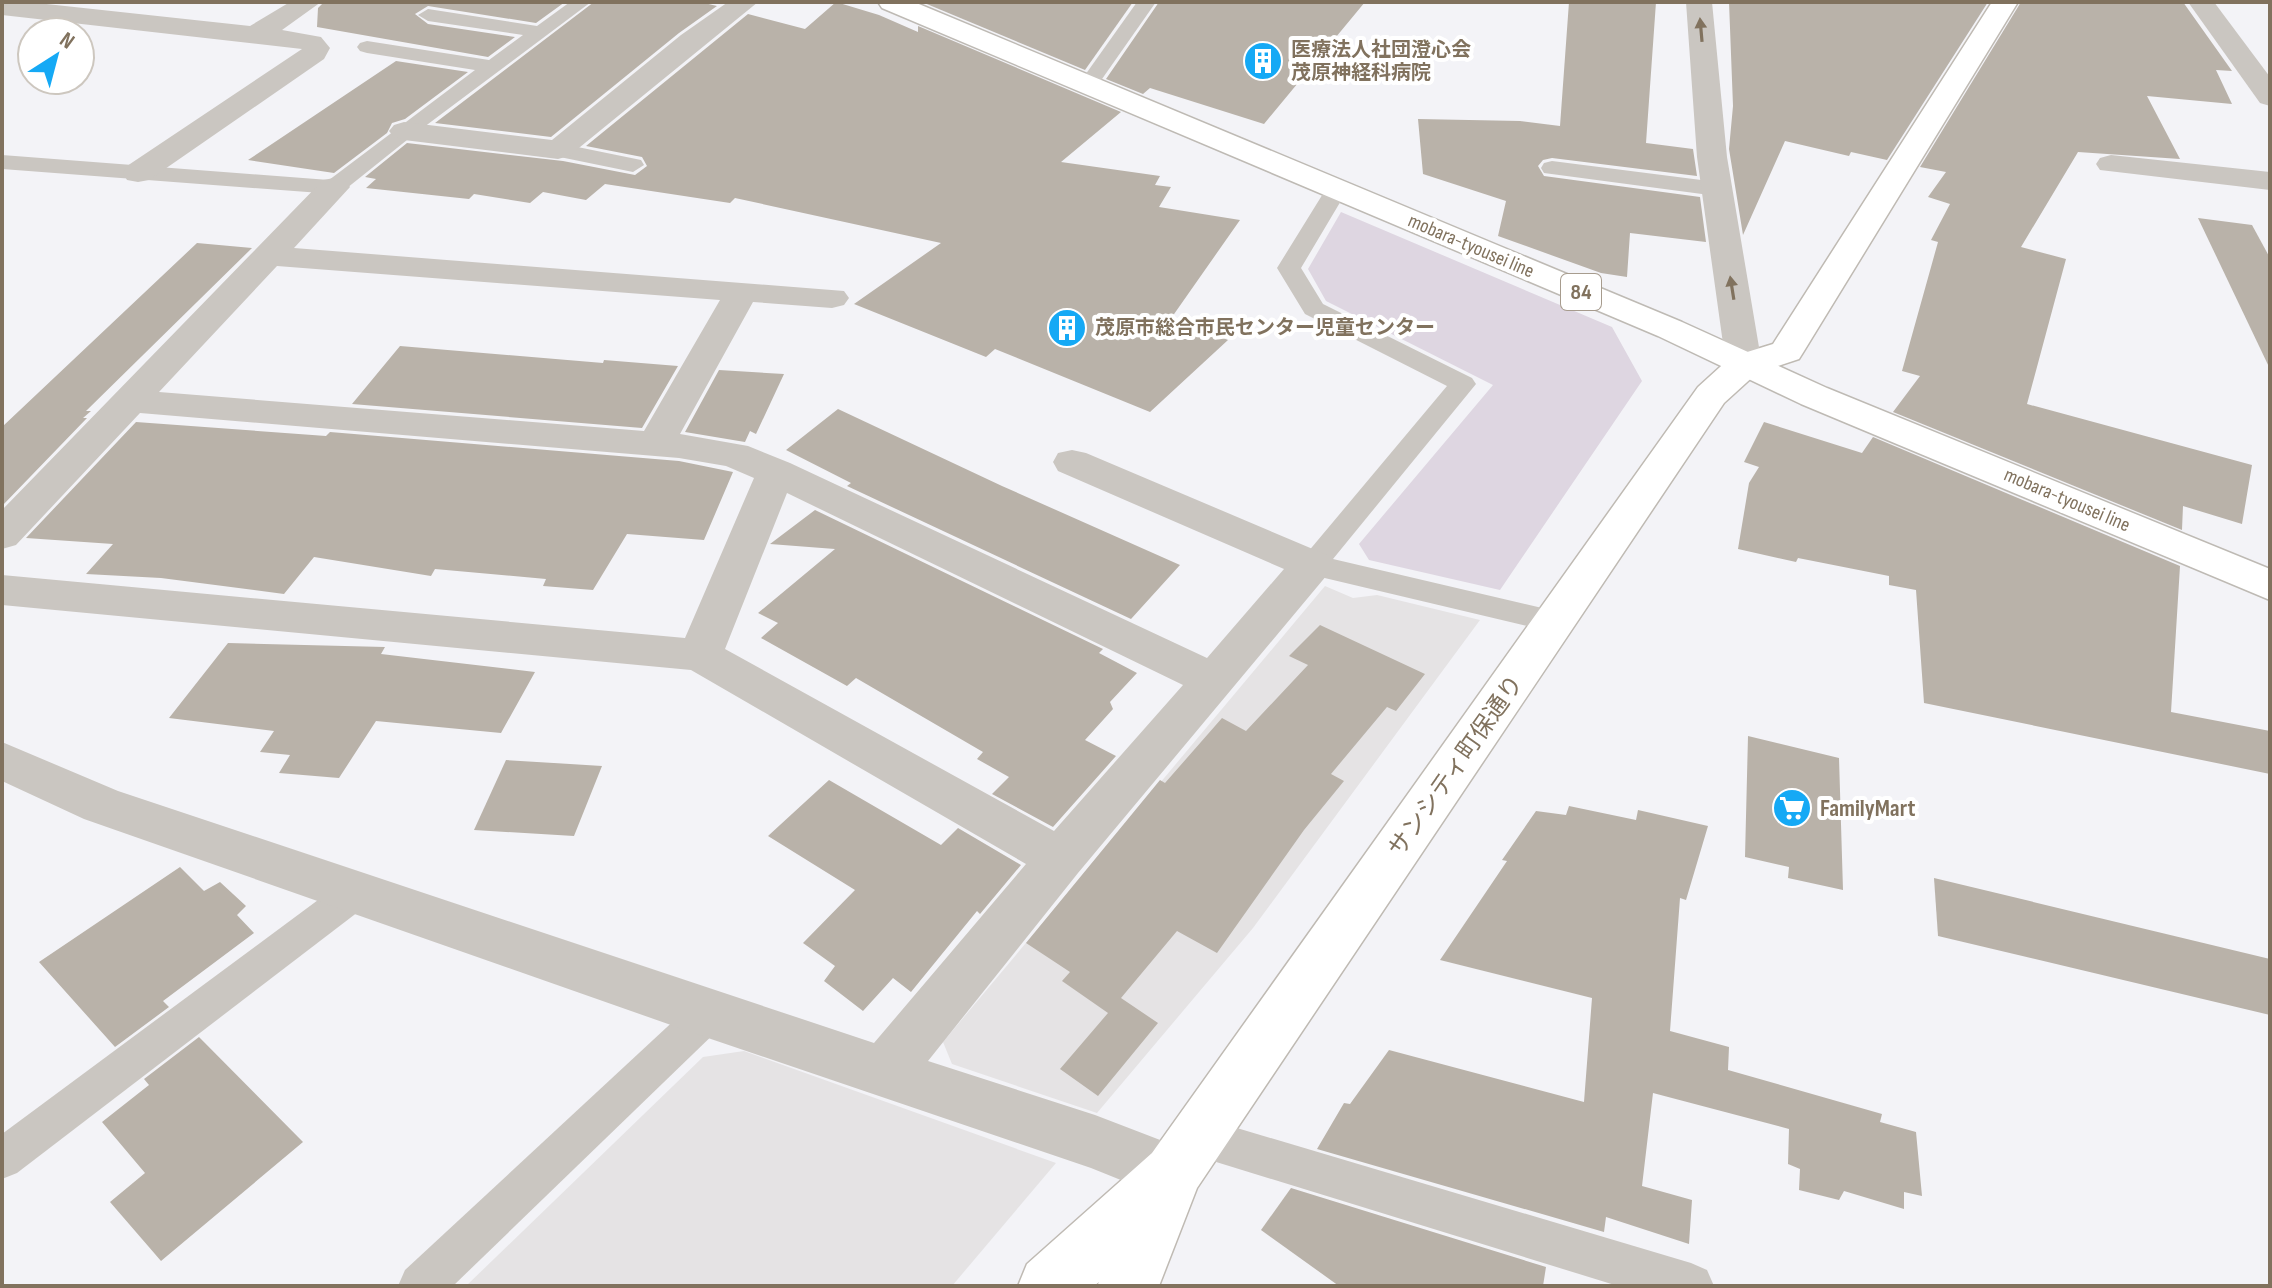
<svg xmlns="http://www.w3.org/2000/svg" width="2272" height="1288" font-family="'Sofia Sans Condensed','Noto Sans JP',sans-serif">
	<style>
		.built { fill: #e5e3e4 }
		.green { fill: #ded6e1 }
		.building { fill: #b9b2a9 }
		.lines { fill: none; stroke-linecap: round; stroke-linejoin: round }
		.secondary-casing { stroke: #bfbab3; stroke-width: 3 }
		.primary-casing { stroke: #bebab4; stroke-width: 3 }
		.lane { fill: #cac6c1; fill-rule: evenodd }
		.street { fill: #cac6c1; fill-rule: evenodd }
		.secondary { fill: #fff; fill-rule: evenodd }
		.primary { fill: #fff; fill-rule: evenodd }
		.oneway { fill: #81725e }
		.labels { text-anchor: middle; dominant-baseline: central; stroke-width: 8; stroke-linejoin: round; paint-order: stroke }
		.far-poi-label { font-size: 20px; font-weight: bold; fill: #81725e; stroke: #fff; text-anchor: start }
		.far-street-label { font-size: 20px; fill: #81725e; stroke: #fff }
		.shield { fill: #fff; stroke: #a79c8e; stroke-width: 2 }
		.shield-label { font-size: 22px; font-weight: bold; fill: #81725e }
		.street-label { font-size: 24px; fill: #81725e; stroke: #fff }
		.poi-label { font-size: 24px; font-weight: bold; fill: #81725e; stroke: #fff; text-anchor: start }
	</style>
	<rect width="100%" height="100%" fill="#f3f3f7"/>
	<!-- built -->
	<g class="built">
		<path d="M1325 586 1353 598 1377 595 1480 620 1253 928 1097 1113 952 1064 943 1042Z"/>
		<path d="M744 1051 1056 1163 952 1286H466L703 1057Z"/>
	</g>
	<!-- green -->
	<path class="green" d="M1341 212 1612 327 1642 381 1500 590 1369 560 1359 544 1493 385 1326 301 1308 269Z"/>
	<!-- building -->
	<g class="building">
		<path d="M324 2H565L536 23 428 6 415 14 428 24 515 37 488 57 317 27 318 8Z"/>
		<path d="M594 2H700L717 6 679 33 551 137 435 123Z"/>
		<path d="M836 2 879 15 918 32V26L1121 112 1061 162 1160 176 1155 185 1171 187 1159 207 1240 220 1172 317 1228 340 1150 412 995 349 986 357 854 304 941 243 735 198 730 203 605 184 586 200 543 192 530 203 474 194 469 199 366 188 376 179 365 177 407 143 563 161 635 175 647 166 642 157 586 146 748 14 805 29Z"/>
		<path d="M922 2H1133L1085 70Z"/>
		<path d="M1159 2H1365L1264 124 1150 88 1143 94 1106 79Z"/>
		<path d="M1569 2H1656L1646 143 1693 149 1697 176 1552 158 1543 160 1538 166 1544 176 1700 197 1706 242 1630 233 1627 277 1601 273 1498 236 1506 201 1423 174 1418 119 1520 121 1560 126Z"/>
		<path d="M1729 2H1988L1887 160 1851 152 1849 156 1785 141 1743 235 1729 149 1733 106Z"/>
		<path d="M2021 2H2183L2232 71 2216 70 2232 104 2147 96 2180 159 2078 152 2021 247 2066 259 2027 404 2252 465 2242 524 2183 506 2182 530 1893 412 1920 376 1902 371 1938 242 1931 240 1950 204 1928 197 1946 172 1920 167Z"/>
		<path d="M396 61 468 72 405 119 392 123 387 133 334 173 248 160Z"/>
		<path d="M2198 218 2252 225 2270 258V369Z"/>
		<path d="M197 243 252 248 86 411H91L83 418H87L2 506V427Z"/>
		<path d="M400 346 603 363 604 360 678 366 642 428 352 404Z"/>
		<path d="M719 370 784 374 756 434 750 431 745 442 685 432Z"/>
		<path d="M838 409 1002 486 1180 565 1131 619 847 486 851 483 786 450Z"/>
		<path d="M136 422 326 436 330 432 679 461 733 472 704 540 627 534 593 590 543 586 546 579 435 569 431 576 314 557 284 594 161 578 86 574 113 544 26 538Z"/>
		<path d="M1764 422 1862 453 1873 437 2180 566 2171 712 2270 731V774L1924 703 1916 590 1889 585V576L1798 558 1796 562 1738 549 1749 483 1759 467 1744 462Z"/>
		<path d="M815 510 1103 649 1099 653 1137 673 1110 702 1113 709 1085 740 1116 756 1053 827 992 794 1009 777 977 759 983 752 856 678 847 686 761 638 778 623 758 613 835 549 770 544Z"/>
		<path d="M1320 625 1425 674 1396 711 1387 707 1331 774 1344 781 1304 830 1217 953 1177 931 1121 998 1158 1023 1098 1096 1060 1069 1108 1013 1062 981 1070 972 1026 943 1160 780 1165 783 1222 718 1246 731 1308 665 1289 656Z"/>
		<path d="M228 643 385 647 381 654 535 672 501 733 376 721 339 778 279 773 290 755 260 752 274 731 169 718Z"/>
		<path d="M1748 736 1839 758 1843 890 1788 878 1789 867 1745 857Z"/>
		<path d="M506 760 602 766 574 836 474 830Z"/>
		<path d="M829 780 941 845 958 828 1021 865 980 914 977 911 911 992 893 978 863 1011 824 981 835 966 803 943 855 890 768 836Z"/>
		<path d="M1569 806 1636 820 1638 810 1708 826 1686 900 1680 898 1670 1031 1729 1047 1728 1070 1882 1114 1880 1122 1916 1132 1922 1196 1904 1192V1209L1844 1191 1839 1200 1799 1190 1800 1169 1788 1164 1789 1129 1653 1093 1642 1186 1692 1200 1689 1244 1606 1217 1604 1232 1317 1149 1344 1103 1350 1104 1389 1050 1584 1102 1592 998 1440 960 1507 861 1502 860 1536 811 1566 815Z"/>
		<path d="M180 867 204 891 220 882 246 906 237 915 254 933 163 1001 169 1007 115 1047 39 962Z"/>
		<path d="M1934 878 2270 959V1015L1938 936Z"/>
		<path d="M199 1037 303 1142 161 1261 110 1202 145 1173 102 1122 149 1085 144 1079Z"/>
		<path d="M1291 1188 1546 1267 1543 1286H1339L1261 1230Z"/>
	</g>
	<g class="lines">
		<defs>
			<path id="secondary" d="M1992 2H2018L1804 351 1799 359 1757 373 1724 403 1197 1188 1159 1286H1097L1099 1282 1094 1286H1018L1027 1264 1152 1153 1698 387 1731 357 1773 344Z"/>
			<path id="primary" d="M878 2H914L1682 322 1827 388 2270 569V600L1801 404 1658 336 882 8Z"/>
		</defs>
		<!-- secondary casing -->
		<use href="#secondary" class="secondary-casing"/>
		<!-- primary casing -->
		<use href="#primary" class="primary-casing"/>
		<!-- lane -->
		<g class="lane">
			<path d="M570 2H591L412 136 342 192 334 194 2 169V155L329 180 475 70 367 53 360 51 357 47 360 43 367 41 489 60 523 35 428 21 418 15 428 9 537 26Z"/>
			<path d="M1137 2H1156L1095 89H1081L1078 85Z"/>
			<path d="M558 143 641 160 644 165 633 172 550 155 547 150 550 145Z"/>
			<path d="M1552 161 1717 182 1725 184 1728 189 1725 194 1717 196 1544 173 1541 168 1544 163Z"/>
			<path d="M1337 182 1345 184 1348 189 1301 268 1323 304 1472 378 1476 384 1333 559 1568 614 1573 622 1568 630 1557 633 1312 575 1301 572 1297 565 1447 386 1305 314 1277 268 1329 184Z"/>
			<path d="M358 876 371 880 377 891 371 902 17 1173 2 1179V1134L345 880Z"/>
			<path d="M708 996 722 1002 728 1014 722 1026 453 1286H398L405 1270 694 1002Z"/>
			<path d="M1200 1117 1691 1263 1707 1270 1714 1286H1618L1200 1157 1185 1151 1179 1137 1185 1123Z"/>
		</g>
		<!-- street -->
		<g class="street">
			<path d="M2 2H28L250 26 290 2H321L282 30 321 37 330 48 324 59 149 180 138 182 127 180 123 173 127 166 302 49 2 15Z"/>
			<path d="M728 2H758L569 156 558 159 404 140 394 137 389 131 394 125 404 122 552 140 681 35Z"/>
			<path d="M1686 2H1712L1727 157 1762 365 1757 373 1744 376 1731 373 1726 365 1697 157Z"/>
			<path d="M2188 2H2214L2270 77V106L2260 103Z"/>
			<path d="M2111 155 2270 172V190L2100 170 2096 164 2100 158Z"/>
			<path d="M334 178 345 180 350 187 294 248 844 291 849 298 844 305 832 308 753 302 680 434 748 446 790 463 1207 658 1284 569 1058 471 1053 462 1058 453 1072 450 1086 453 1327 555 1333 565 1327 575 1078 873 928 1061 1095 1115 1194 1153 1202 1173 1194 1193 1173 1201 1091 1168 708 1038 84 819 2 781V742L118 791 874 1043 1026 864 691 670 2 605V575L685 638 754 478 726 466 679 458 140 413 16 545 2 549V510L323 180ZM277 266 720 300 644 431 159 392ZM787 493 1183 685 1054 831 725 649Z"/>
		</g>
		<!-- secondary -->
		<use href="#secondary" class="secondary"/>
		<!-- primary -->
		<use href="#primary" class="primary"/>
	</g>
	<!-- one-way arrows -->
	<defs><path id="oneway-solid" d="M-6-.8H1V-3.2L6.5 0L1 3.2V.8H-6Z" transform="scale(2)"/></defs>
	<g class="oneway">
		<use href="#oneway-solid" transform="translate(1701 30) rotate(-95)"/>
		<use href="#oneway-solid" transform="translate(1732 288) rotate(-99)"/>
	</g>
	<!-- icons -->
	<defs>
		<symbol id="building-disc" viewBox="-11 -11 22 22"><circle r="9.5" fill="#15a9f5" stroke="#fff"/><path d="M-4-6H4V6H1V3H-1V6H-4ZM-2.5-4.3h1.7v1.8h-1.7ZM.8-4.3h1.7v1.8H.8ZM-2.5-1h1.7V.8h-1.7ZM.8-1h1.7V.8H.8Z" fill="#fff"/></symbol>
		<symbol id="supermarket-disc" viewBox="-11 -11 22 22"><circle r="9.5" fill="#15a9f5" stroke="#fff"/><path d="M-6-5.5h2.5l.6 2H6L4.5 2H-2.5L-4.4-4H-6ZM-1.5 3.2a1.3 1.3 0 1 0 .1 0ZM3 3.2a1.3 1.3 0 1 0 .1 0Z" fill="#fff"/></symbol>
	</defs>
	<g fill-rule="evenodd">
		<use href="#building-disc" x="1241" y="39" width="44" height="44"/>
		<use href="#building-disc" x="1045" y="306" width="44" height="44"/>
		<use href="#supermarket-disc" x="1770" y="786" width="44" height="44"/>
	</g>
	<g class="labels">
		<!-- far-poi labels -->
		<g class="far-poi-label">
			<text x="1291" y="50">医療法人社団澄心会<tspan x="1291" dy="23">茂原神経科病院</tspan></text>
			<text x="1095" y="328">茂原市総合市民センター児童センター</text>
		</g>
		<!-- far-street labels -->
		<g class="far-street-label">
			<text transform="translate(1471 246) rotate(23)">mobara-tyousei line</text>
			<text transform="translate(2067 500) rotate(23)">mobara-tyousei line</text>
		</g>
		<!-- shield labels -->
		<rect class="shield" x="1561" y="274" width="40" height="36" rx="6"/>
		<g class="shield-label">
			<text x="1581" y="292">84</text>
		</g>
		<!-- street labels -->
		<g class="street-label">
			<text transform="translate(1456 766) rotate(-55)">サンシティ町保通り</text>
		</g>
		<!-- poi labels -->
		<g class="poi-label">
			<text x="1820" y="808">FamilyMart</text>
		</g>
	</g>
	<!-- border -->
	<rect width="2272" height="1288" fill="none" stroke="#81725e" stroke-width="8"/>
	<!-- north arrow -->
	<g transform="translate(56 56) rotate(36)"><circle r="38" fill="#ffffff" stroke="#cdc7bf" stroke-width="2"/>
	<path d="M0-6L14 30L0 20L-14 30Z" fill="#15a9f5"/>
	<text y="-12" font-size="22" font-weight="bold" text-anchor="middle" fill="#81725e">N</text>
	</g>
</svg>
